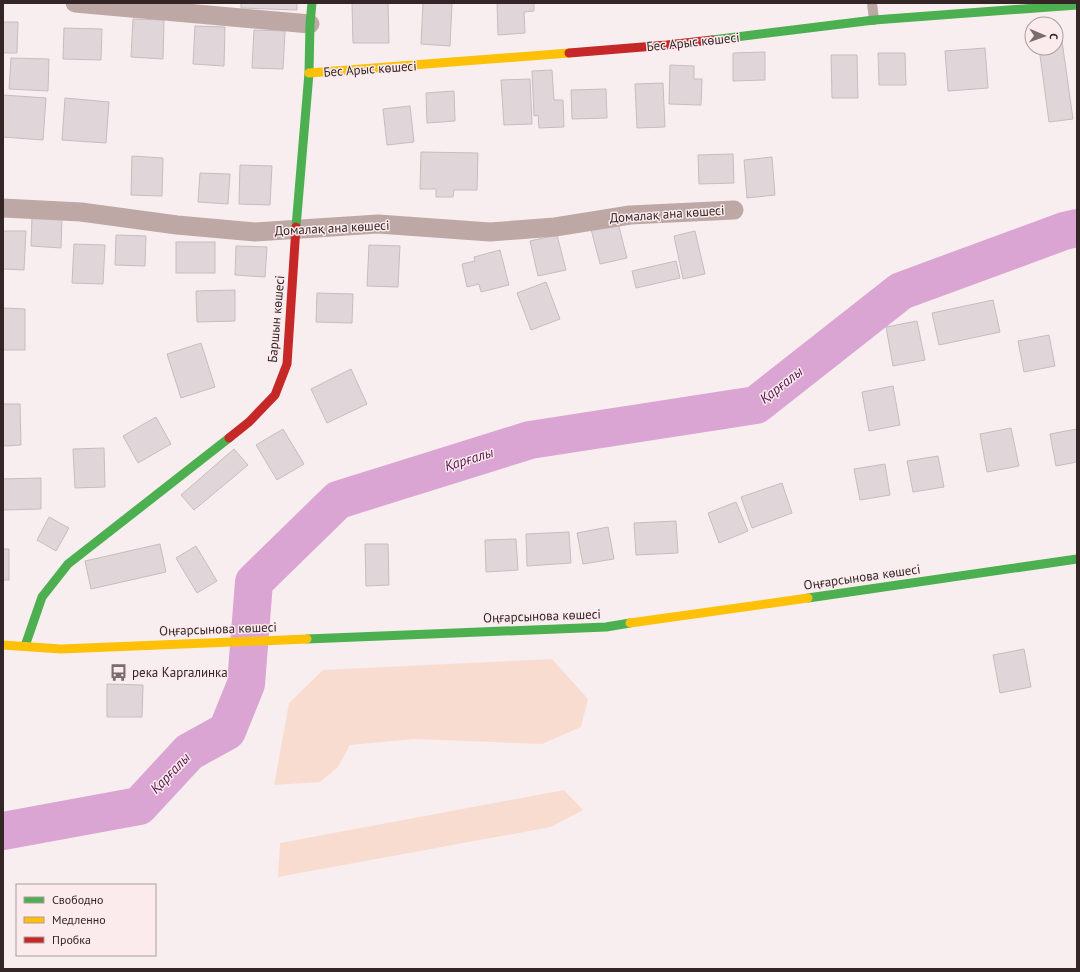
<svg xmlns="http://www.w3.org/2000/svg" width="1080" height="972" font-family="'PT Sans',sans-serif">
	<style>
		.green { fill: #f9dcd0 }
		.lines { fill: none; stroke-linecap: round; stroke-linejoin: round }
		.river { stroke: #dba5d3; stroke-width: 38 }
		.building { fill: #e0d5d8; stroke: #c7bcc0 }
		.lane { stroke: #bda8a5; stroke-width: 10 }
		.street { stroke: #bda8a5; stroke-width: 19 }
		.fast { stroke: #4caf50; stroke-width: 9 }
		.slow { stroke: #ffc107; stroke-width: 9 }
		.jam { stroke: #c62828; stroke-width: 9 }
		.labels { text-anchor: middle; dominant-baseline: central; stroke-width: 3; stroke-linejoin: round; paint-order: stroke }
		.street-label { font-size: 13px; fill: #342627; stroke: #fbebec }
		.poi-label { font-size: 13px; fill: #342627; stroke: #fbebec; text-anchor: start }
		.water-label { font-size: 14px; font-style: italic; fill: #551350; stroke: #fbebec }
	</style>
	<rect width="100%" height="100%" fill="#f8eef0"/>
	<!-- green -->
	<g class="green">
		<path d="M552 659 588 699 581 727 542 744 415 739 350 745 338 767 320 782 274 785 289 703 323 670Z"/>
		<path d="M564 790 583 810 551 827 278 877 280 843Z"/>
	</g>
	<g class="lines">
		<!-- river -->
		<path class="river" d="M3 831 139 806 189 752 227 731 246 684 254 582 338 500 530 440 756 405 901 291 1064 231 1077 228"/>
	</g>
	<!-- building -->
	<g class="building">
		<path d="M241 3H297V10L241 8Z"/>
		<path d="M352 3H388L389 43H353Z"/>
		<path d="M423 3H452L450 46 421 44Z"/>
		<path d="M497 3H534V11L524 12 525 33 498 35Z"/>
		<path d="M133 19 164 20 163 59 131 57Z"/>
		<path d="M3 22H18L17 53H3Z"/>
		<path d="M195 26 225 27 224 66 193 64Z"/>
		<path d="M64 28 102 29 101 60 63 59Z"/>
		<path d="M254 30 285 31 283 69 252 68Z"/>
		<path d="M1062 41 1073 119 1049 122 1039 48H1056V42Z"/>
		<path d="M985 48 988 88 948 91 945 51Z"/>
		<path d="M765 52V80L733 81V53Z"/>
		<path d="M878 53H905L906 85H879Z"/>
		<path d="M831 55H857L858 98H832Z"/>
		<path d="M11 58 49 59 48 91 9 89Z"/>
		<path d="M670 65 694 66V79H702L701 105 669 104Z"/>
		<path d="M552 70 554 100H563L564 127 539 128 538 115 534 116 532 71Z"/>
		<path d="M530 79 532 124 504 125 501 80Z"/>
		<path d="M663 83 665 127 637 128 635 84Z"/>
		<path d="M606 89 607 118 572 119 571 90Z"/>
		<path d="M454 91 455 121 427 123 426 93Z"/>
		<path d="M3 95 46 98 43 140 3 137Z"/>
		<path d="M65 98 109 102 106 143 62 140Z"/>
		<path d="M410 106 414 142 387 145 383 109Z"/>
		<path d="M421 152 478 153 477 190H454L453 197H436V189H420Z"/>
		<path d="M733 154 734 183 699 184 698 155Z"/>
		<path d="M132 156 163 158 162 196 131 195Z"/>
		<path d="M772 157 775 195 747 198 744 160Z"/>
		<path d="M240 165 272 166 270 205 239 204Z"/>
		<path d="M200 173 230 174 228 204 198 202Z"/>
		<path d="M32 216 62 218 61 248 31 246Z"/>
		<path d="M618 223 627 258 600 264 591 229Z"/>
		<path d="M3 231H26L24 270 3 269Z"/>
		<path d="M695 231 705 274 683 279 674 236Z"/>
		<path d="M116 235 146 236 145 266 115 265Z"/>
		<path d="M557 235 566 270 538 276 530 241Z"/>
		<rect x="176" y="242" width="39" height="31"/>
		<path d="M74 244 105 245 103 284 72 283Z"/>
		<path d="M369 245 400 246 398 287 367 286Z"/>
		<path d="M236 246 267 247 265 277 235 275Z"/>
		<path d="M500 250 509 285 481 292 479 284 467 287 462 264 475 261 474 257Z"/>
		<path d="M676 261 680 278 636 288 632 271Z"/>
		<path d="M546 282 560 319 531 330 517 293Z"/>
		<path d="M235 290V321L197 322 196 291Z"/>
		<path d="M317 293 353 294 352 323 316 322Z"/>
		<path d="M993 300 1000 332 939 345 932 313Z"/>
		<path d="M3 308 25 309V350H3Z"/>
		<path d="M917 321 925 360 893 366 886 327Z"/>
		<path d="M1049 335 1055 366 1024 372 1018 341Z"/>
		<path d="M201 343 215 387 181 398 167 354Z"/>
		<path d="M351 369 367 404 327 423 311 389Z"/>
		<path d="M893 386 900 425 869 431 862 392Z"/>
		<path d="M3 404H20L21 445 3 446Z"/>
		<path d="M156 417 171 444 138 463 123 436Z"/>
		<path d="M1011 428 1019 466 987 472 980 434Z"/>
		<path d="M283 429 304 464 277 480 256 445Z"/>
		<path d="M1077 429V462L1056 466 1050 434Z"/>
		<path d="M104 448 105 487 75 488 73 449Z"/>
		<path d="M234 449 248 465 194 510 181 495Z"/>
		<path d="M938 456 944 487 913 492 907 461Z"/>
		<path d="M885 464 890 495 860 500 854 469Z"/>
		<path d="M41 478V509L3 510V479Z"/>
		<path d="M782 483 792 513 752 528 741 497Z"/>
		<path d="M736 502 748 531 719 543 708 513Z"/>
		<path d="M49 517 69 528 56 551 37 540Z"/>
		<path d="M676 521 678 553 636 555 634 523Z"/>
		<path d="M608 527 614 559 583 564 577 533Z"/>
		<path d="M569 532 571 563 527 566 526 534Z"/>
		<path d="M516 539 518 570 486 572 485 540Z"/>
		<path d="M160 544 166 572 91 589 85 561Z"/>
		<path d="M365 544H388L389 585 366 586Z"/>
		<path d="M196 546 217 581 197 593 176 558Z"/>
		<rect x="3" y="549" width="6" height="31"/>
		<path d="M1024 649 1031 687 1000 693 993 655Z"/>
		<path d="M107 684 143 685 142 717H107Z"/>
	</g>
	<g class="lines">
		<!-- lane -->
		<path class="lane" d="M872 3 874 20"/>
		<!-- street -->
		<g class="street">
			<path d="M75 3 310 24"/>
			<path d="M3 208 81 212 177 225 255 232 378 224 490 232 555 227 630 215 734 210"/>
		</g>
		<!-- fast -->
		<g class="fast">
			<path d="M712 40 874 20 1077 5"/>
			<path d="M296 227 309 73 310 24 312 3"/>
			<path d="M808 598 1077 559"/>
			<path d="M307 639 606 627 630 623"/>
			<path d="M25 646 42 597 68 564 229 438"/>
		</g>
		<!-- slow -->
		<g class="slow">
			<path d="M309 73 569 53"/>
			<path d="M630 623 808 598"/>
			<path d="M3 645 61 649 307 639"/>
		</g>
		<!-- jam -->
		<g class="jam">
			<path d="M569 53 667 45 712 40"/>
			<path d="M229 438 249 422 275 395 287 364 296 227"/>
		</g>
	</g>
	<!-- icons -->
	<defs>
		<symbol id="bus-bare" viewBox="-9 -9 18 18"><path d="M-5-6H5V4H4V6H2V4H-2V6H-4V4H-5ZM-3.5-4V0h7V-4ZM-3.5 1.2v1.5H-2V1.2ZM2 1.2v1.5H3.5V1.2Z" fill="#796c6d" stroke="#fbebec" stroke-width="2.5" paint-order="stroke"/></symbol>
	</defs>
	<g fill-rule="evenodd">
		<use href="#bus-bare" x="106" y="660" width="25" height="25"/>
	</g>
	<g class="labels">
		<!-- street labels -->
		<g class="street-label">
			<text transform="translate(693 42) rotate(-6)">Бес Арыс көшесі</text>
			<text transform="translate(370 69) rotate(-4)">Бес Арыс көшесі</text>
			<text transform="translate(667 214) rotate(-4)">Домалақ ана көшесі</text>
			<text transform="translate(332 228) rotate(-3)">Домалақ ана көшесі</text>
			<text transform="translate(276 319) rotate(-85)">Баршын көшесі</text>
			<text transform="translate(862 577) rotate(-8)">Оңғарсынова көшесі</text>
			<text transform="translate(542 616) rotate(-2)">Оңғарсынова көшесі</text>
			<text transform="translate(218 629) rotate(-2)">Оңғарсынова көшесі</text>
		</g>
		<!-- poi labels -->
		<g class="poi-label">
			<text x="132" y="672">река Каргалинка</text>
		</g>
		<!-- water labels -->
		<g class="water-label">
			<text transform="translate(781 385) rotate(-38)">Қарғалы</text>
			<text transform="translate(469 459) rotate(-17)">Қарғалы</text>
			<text transform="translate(170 773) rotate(-46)">Қарғалы</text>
		</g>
	</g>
	<!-- border -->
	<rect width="1080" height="972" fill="none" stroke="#342627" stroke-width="8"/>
	<!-- legend -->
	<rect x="16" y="884" width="140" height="72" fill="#fbebec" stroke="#ab9c9d"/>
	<rect x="24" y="897" width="20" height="6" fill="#4caf50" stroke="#ab9c9d"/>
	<text x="52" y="904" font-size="12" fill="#342627">Свободно</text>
	<rect x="24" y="917" width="20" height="6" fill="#ffc107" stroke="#ab9c9d"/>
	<text x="52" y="924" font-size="12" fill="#342627">Медленно</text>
	<rect x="24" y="937" width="20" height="6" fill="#c62828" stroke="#ab9c9d"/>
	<text x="52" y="944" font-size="12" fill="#342627">Пробка</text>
	<!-- north arrow -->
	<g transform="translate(1044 36) rotate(92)"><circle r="19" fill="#fbebec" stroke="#ab9c9d"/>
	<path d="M0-3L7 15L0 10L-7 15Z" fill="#796c6d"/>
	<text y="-6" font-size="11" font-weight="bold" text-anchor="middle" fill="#342627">С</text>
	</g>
</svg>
